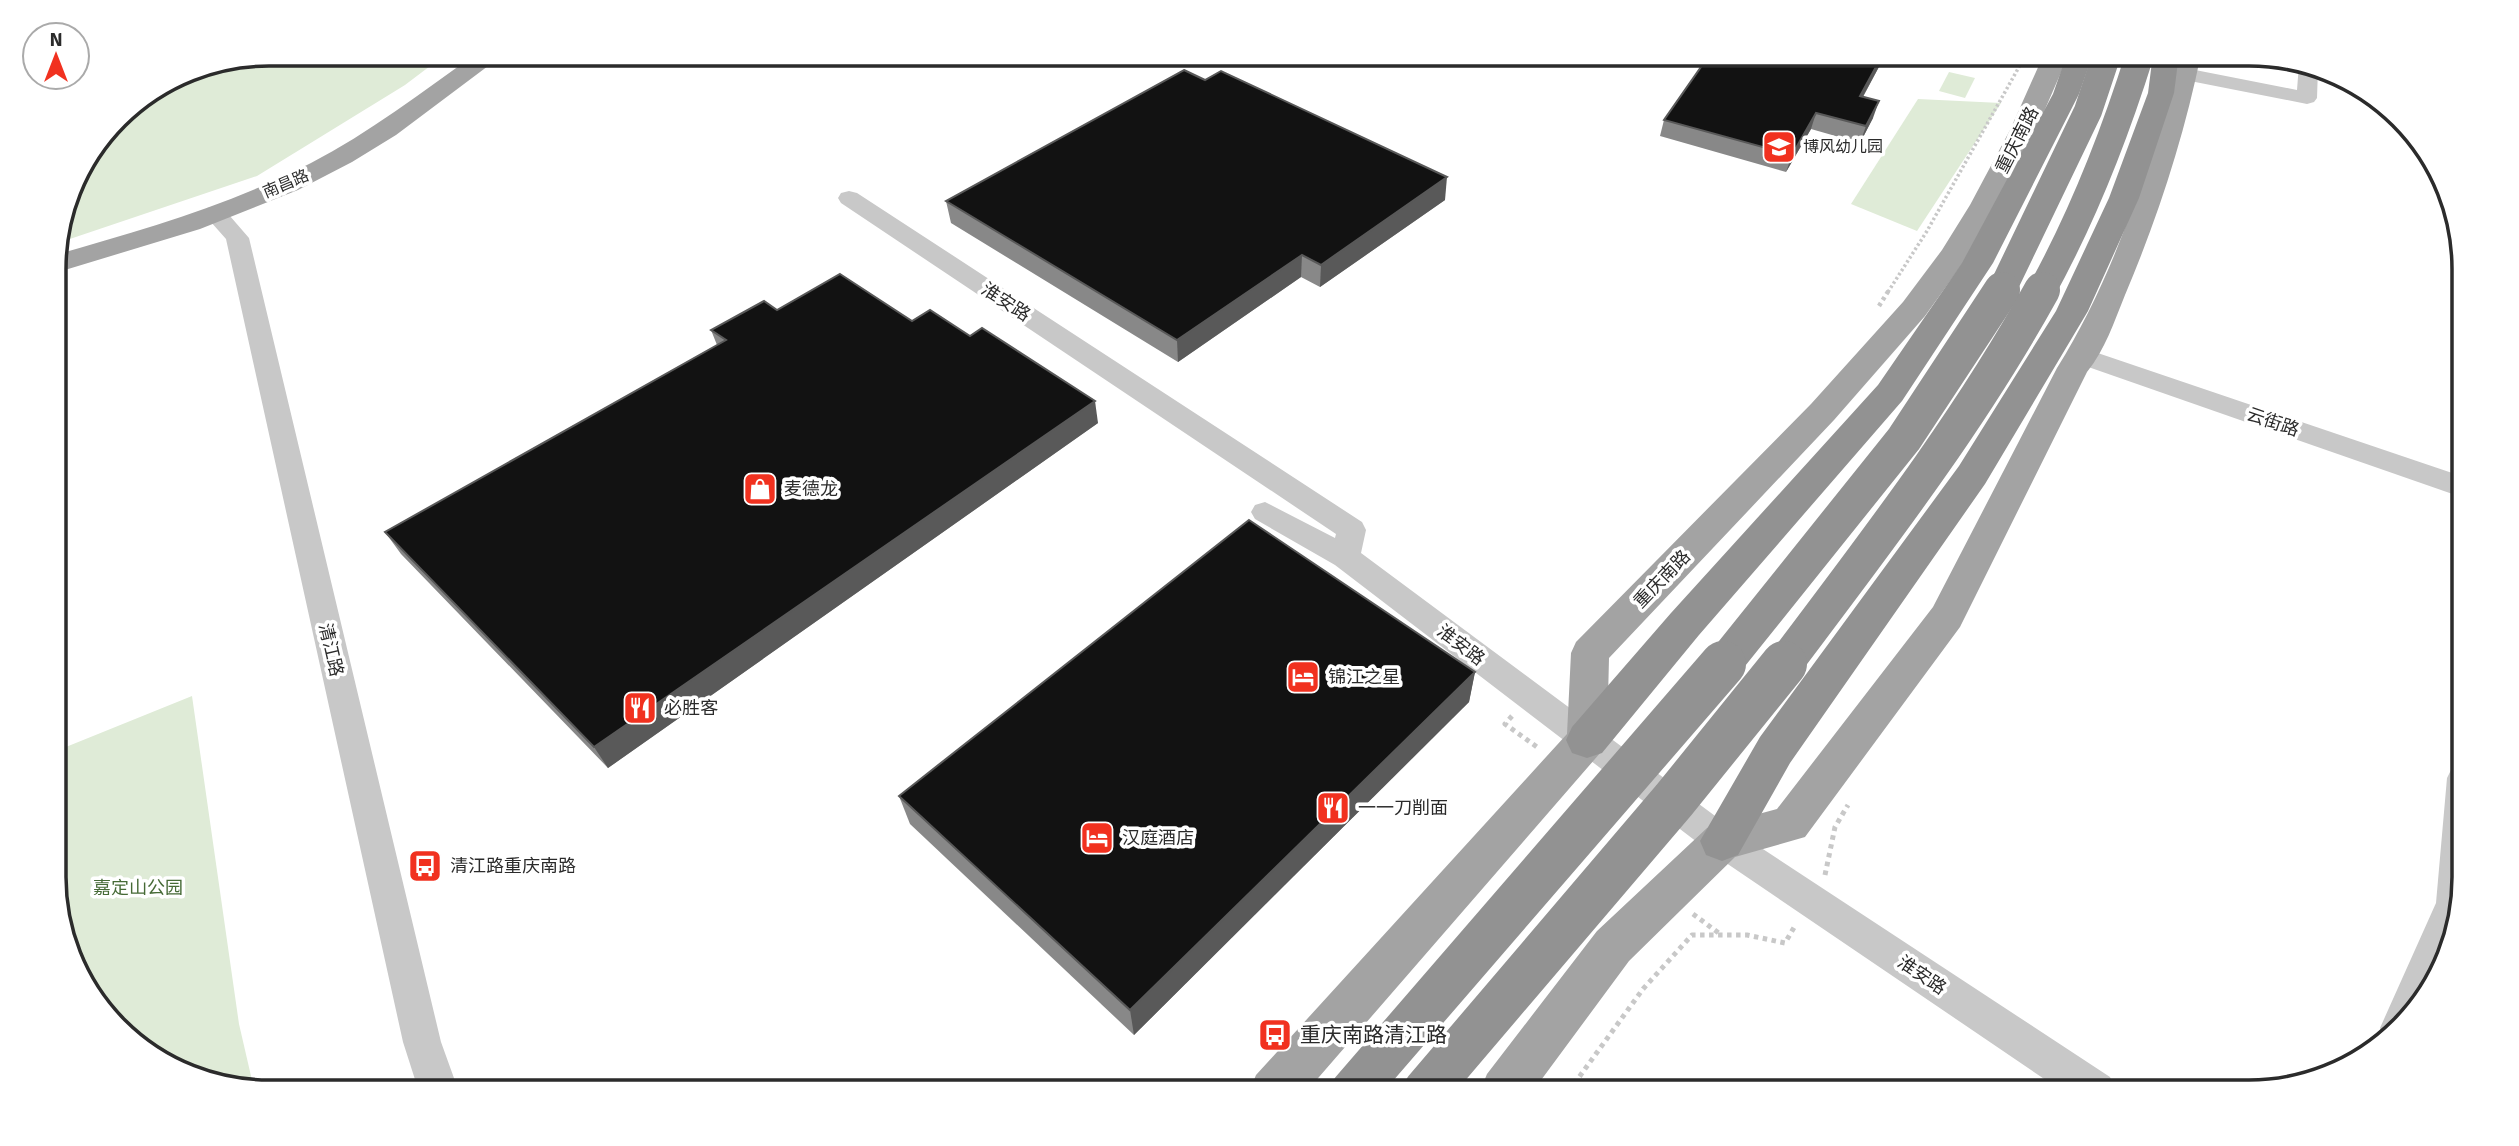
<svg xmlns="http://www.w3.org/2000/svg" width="2519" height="1146" font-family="Signika,'Noto Sans SC',sans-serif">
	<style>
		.green { fill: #dfebd7 }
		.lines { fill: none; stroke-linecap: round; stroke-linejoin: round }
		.path-far2 { stroke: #c8c8c8; stroke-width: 3.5; stroke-dasharray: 2.5 2.5; stroke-linecap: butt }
		.path-far1 { stroke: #c8c8c8; stroke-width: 4.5; stroke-dasharray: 3.5 3.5; stroke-linecap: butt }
		.path { stroke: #c8c8c8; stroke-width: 5; stroke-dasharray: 4.5 4.5; stroke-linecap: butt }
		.minor { fill: #c8c8c8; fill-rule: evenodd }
		.major { fill: #a3a3a3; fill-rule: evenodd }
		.highway { fill: #929292; fill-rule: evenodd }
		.highway-bridge-far2 { stroke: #929292; stroke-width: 28 }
		.highway-bridge-far1 { stroke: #929292; stroke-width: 36 }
		.highway-bridge { stroke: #929292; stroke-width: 46 }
		.wall { fill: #888 }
		.shaded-wall { fill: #595959 }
		.building { fill: #121212; stroke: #595959; stroke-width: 2 }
		.labels { text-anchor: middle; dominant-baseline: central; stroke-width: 7; stroke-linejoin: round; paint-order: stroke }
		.far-poi-label { font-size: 16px; fill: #2b2b2b; stroke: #fff; text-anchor: start }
		.far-street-label { font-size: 16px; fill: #2b2b2b; stroke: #fff }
		.street-label { font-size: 18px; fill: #2b2b2b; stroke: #fff }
		.poi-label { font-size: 18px; fill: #2b2b2b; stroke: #fff; text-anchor: start }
		.park-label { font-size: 18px; fill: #466a36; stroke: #fff }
		.near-poi-label { font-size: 21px; fill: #2b2b2b; stroke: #fff; text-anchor: start }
		.rim { fill: none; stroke: #2b2b2b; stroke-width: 3.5 }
	</style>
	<rect width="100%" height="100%" fill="#fff"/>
	<!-- green -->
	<g class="green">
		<path d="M269 54H446L405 85 257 176 58 243 76 174 127 108 187 70Z"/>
		<path d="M1949 72 1975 78 1965 98 1939 91Z"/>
		<path d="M1918 99 2001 103 1917 231 1851 204Z"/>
		<path d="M192 696 239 1024 254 1089 187 1075 98 1007 56 905V751Z"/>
	</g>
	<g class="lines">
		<!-- path-far2 -->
		<path class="path-far2" d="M1888 292 1927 231 2019 67 2021 54"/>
		<!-- path-far1 -->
		<path class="path-far1" d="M1879 306 1889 290"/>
		<!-- path -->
		<g class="path">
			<path d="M1512 716 1505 724 1537 747"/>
			<path d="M1825 875 1835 827 1848 805"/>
			<path d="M1693 914 1720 934"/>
			<path d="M1569 1091 1643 989 1692 935H1747L1785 943 1796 924"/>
		</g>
		<!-- minor -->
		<g class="minor">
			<path d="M2299 64 2318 68 2317 98 2314 102 2307 104 2185 80 2178 78 2175 74 2178 70 2185 68 2297 90Z"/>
			<path d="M849 191 857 193 1362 522 1366 530 1361 553 1734 830 2110 1077 2116 1091H2062L1710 852 1335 565 1255 519 1251 512 1255 505 1265 502 1335 538 1336 534 841 203 838 198 841 193Z"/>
			<path d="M215 206 223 208 249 238 441 1042 459 1092H419L403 1042 226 239 203 213 207 208Z"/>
			<path d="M2083 348 2464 477V498L2074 362 2070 356 2074 350Z"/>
			<path d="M2464 764C2470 838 2467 946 2420 1007 2411 1020 2397 1030 2385 1041L2380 1028 2436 903 2447 778 2452 768Z"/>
		</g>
		<!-- major -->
		<g class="major">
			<path d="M476 54H504L396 135 352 162 298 190 200 229 55 273V255C142 230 230 205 311 163 369 133 422 92 476 54Z"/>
			<path d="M2044 54H2069L2036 130 1998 205 1970 253 1925 316 1834 420 1609 658 1607 740 1601 752 1306 1092H1249L1256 1075 1567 734 1571 653 1576 642 1811 404 1903 302 1942 250 1970 205 2010 130Z"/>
			<path d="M2177 54H2201C2184 137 2158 217 2125 295 2114 322 2105 350 2087 372L1960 627 1805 837 1735 857 1629 961 1533 1091H1480L1487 1074 1597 931 1707 828 1777 809 1933 607 2057 368C2115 276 2152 160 2177 54Z"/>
		</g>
		<!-- highway -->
		<g class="highway">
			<path d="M2067 54H2093L2079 94 1993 263 1902 401 1699 635 1602 753 1587 758 1572 753 1566 740 1572 727 1671 613 1878 385 1962 263 2053 94Z"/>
			<path d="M2153 54H2179L2174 93 2139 198 2088 311 1985 484 1790 763 1738 855 1722 861 1706 855 1700 841 1760 737 1959 466 2056 311 2109 198 2148 93Z"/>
		</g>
		<!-- highway-bridge-far2 -->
		<g class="highway-bridge-far2">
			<path d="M2001 292 2088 111 2107 54"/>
			<path d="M2041 292C2083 216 2114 137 2140 54"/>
		</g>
		<!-- highway-bridge-far1 -->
		<g class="highway-bridge-far1">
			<path d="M1722 666 1904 439 2002 290"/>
			<path d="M1783 666C1874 545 1968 424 2042 290"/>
		</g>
		<!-- highway-bridge -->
		<g class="highway-bridge">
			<path d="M1426 1091 1674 800 1784 664"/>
			<path d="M1353 1092 1723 664"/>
		</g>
	</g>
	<!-- wall -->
	<g class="wall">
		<path d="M1718 60 1881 63 1863 97 1873 118 1860 143 1811 129 1786 172 1660 136 1664 120Z"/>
		<path d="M1445 200 1320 287 1301 277 1178 362 951 223 946 201Z"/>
		<path d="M777 310 912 321 1098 423 608 768 401 554 385 532 717 345 711 330Z"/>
		<path d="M1475 672 1469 702 1134 1035 910 824 899 796Z"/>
	</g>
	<!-- shaded-wall -->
	<g class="shaded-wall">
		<path d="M1883 54H1885L1881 63 1854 113 1860 96Z"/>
		<path d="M1879 101 1873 118 1860 143 1866 126Z"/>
		<path d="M1816 113 1811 129 1786 172 1792 155Z"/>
		<path d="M1447 177 1445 200 1320 287 1321 265Z"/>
		<path d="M1302 255 1301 277 1178 362 1177 340Z"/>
		<path d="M1095 401 1098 423 608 768 594 747Z"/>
		<path d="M1475 672 1469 702 1134 1035 1130 1010Z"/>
	</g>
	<!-- building -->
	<g class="building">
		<path d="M1722 54H1883L1860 96 1879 101 1866 126 1816 113 1792 155 1664 120 1708 57 1718 60Z"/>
		<path d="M1184 70 1205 80 1221 71 1447 177 1321 265 1302 255 1177 340 946 201Z"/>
		<path d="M840 274 912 321 930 310 970 336 982 328 1095 401 594 747 385 532 726 340 711 330 764 301 777 310Z"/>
		<path d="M1249 520 1475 672 1130 1010 899 796Z"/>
	</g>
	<!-- icons -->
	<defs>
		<symbol id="school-square" viewBox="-11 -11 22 22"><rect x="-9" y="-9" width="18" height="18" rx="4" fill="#f1311f" stroke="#fff"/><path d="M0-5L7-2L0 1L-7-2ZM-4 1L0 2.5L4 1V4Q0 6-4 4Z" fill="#fff"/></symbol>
		<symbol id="shop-square" viewBox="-11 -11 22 22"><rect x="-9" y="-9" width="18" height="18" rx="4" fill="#f1311f" stroke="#fff"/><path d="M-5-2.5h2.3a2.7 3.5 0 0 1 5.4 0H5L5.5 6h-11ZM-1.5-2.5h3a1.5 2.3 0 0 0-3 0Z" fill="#fff"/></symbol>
		<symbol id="hotel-square" viewBox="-11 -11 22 22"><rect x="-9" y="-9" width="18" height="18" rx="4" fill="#f1311f" stroke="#fff"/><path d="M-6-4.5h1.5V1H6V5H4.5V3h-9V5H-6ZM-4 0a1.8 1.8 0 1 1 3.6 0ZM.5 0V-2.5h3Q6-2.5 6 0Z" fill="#fff"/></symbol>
		<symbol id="restaurant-square" viewBox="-11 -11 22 22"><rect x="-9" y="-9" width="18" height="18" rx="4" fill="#f1311f" stroke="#fff"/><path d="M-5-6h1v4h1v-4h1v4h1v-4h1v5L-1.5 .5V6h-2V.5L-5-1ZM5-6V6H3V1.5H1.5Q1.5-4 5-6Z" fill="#fff"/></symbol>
		<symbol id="bus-square" viewBox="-11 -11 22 22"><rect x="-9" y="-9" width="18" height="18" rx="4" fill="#f1311f" stroke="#fff"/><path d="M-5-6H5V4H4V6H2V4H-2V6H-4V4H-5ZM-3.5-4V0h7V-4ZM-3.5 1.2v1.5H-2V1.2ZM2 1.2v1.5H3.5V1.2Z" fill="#fff"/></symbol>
	</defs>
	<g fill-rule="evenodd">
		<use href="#school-square" x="1760" y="128" width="38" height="38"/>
		<use href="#shop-square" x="741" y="470" width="38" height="38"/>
		<use href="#hotel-square" x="1284" y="658" width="38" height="38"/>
		<use href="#restaurant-square" x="621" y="689" width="38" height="38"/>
		<use href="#restaurant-square" x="1314" y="789" width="38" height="38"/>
		<use href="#hotel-square" x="1078" y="819" width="38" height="38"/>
		<use href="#bus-square" x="406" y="847" width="38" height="38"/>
		<use href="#bus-square" x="1256" y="1016" width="38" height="38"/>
	</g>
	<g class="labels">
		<!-- far-poi labels -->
		<g class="far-poi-label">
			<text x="1803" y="147">博风幼儿园</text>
		</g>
		<!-- far-street labels -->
		<g class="far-street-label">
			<text transform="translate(286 184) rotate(-23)">南昌路</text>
		</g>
		<!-- street labels -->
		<g class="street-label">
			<text transform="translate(2017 140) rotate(-63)">重庆南路</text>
			<text transform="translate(1006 302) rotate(33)">淮安路</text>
			<text transform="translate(2273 422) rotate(19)">云街路</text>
			<text transform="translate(1662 579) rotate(-46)">重庆南路</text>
			<text transform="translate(1461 645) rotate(37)">淮安路</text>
			<text transform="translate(331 650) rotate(77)">清江路</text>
			<text transform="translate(1922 975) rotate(34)">淮安路</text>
		</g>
		<!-- poi labels -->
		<g class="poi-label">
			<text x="784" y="489">麦德龙</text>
			<text x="1328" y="677">锦江之星</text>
			<text x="664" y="708">必胜客</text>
			<text x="1358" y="808">一一刀削面</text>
			<text x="1122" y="838">汉庭酒店</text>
			<text x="450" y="866">清江路重庆南路</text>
		</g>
		<!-- park labels -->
		<g class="park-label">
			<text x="138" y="888">嘉定山公园</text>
		</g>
		<!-- near-poi labels -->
		<g class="near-poi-label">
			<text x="1300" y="1035">重庆南路清江路</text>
		</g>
	</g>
	<!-- crop -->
	<path d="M0 0H2519V1146H0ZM269 66H2249A203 203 0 0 1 2452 269V877A203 203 0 0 1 2249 1080H269A203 203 0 0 1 66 877V269A203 203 0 0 1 269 66Z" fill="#fff" fill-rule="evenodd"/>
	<path class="rim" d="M269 66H2249A203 203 0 0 1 2452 269V877A203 203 0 0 1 2249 1080H269A203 203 0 0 1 66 877V269A203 203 0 0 1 269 66Z"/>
	<!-- north arrow -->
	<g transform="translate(56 56)"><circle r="33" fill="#ffffff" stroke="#aaaaaa" stroke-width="2"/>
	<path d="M0-5L12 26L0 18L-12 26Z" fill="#f1311f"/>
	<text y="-10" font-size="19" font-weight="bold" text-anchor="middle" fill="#2b2b2b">N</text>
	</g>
</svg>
